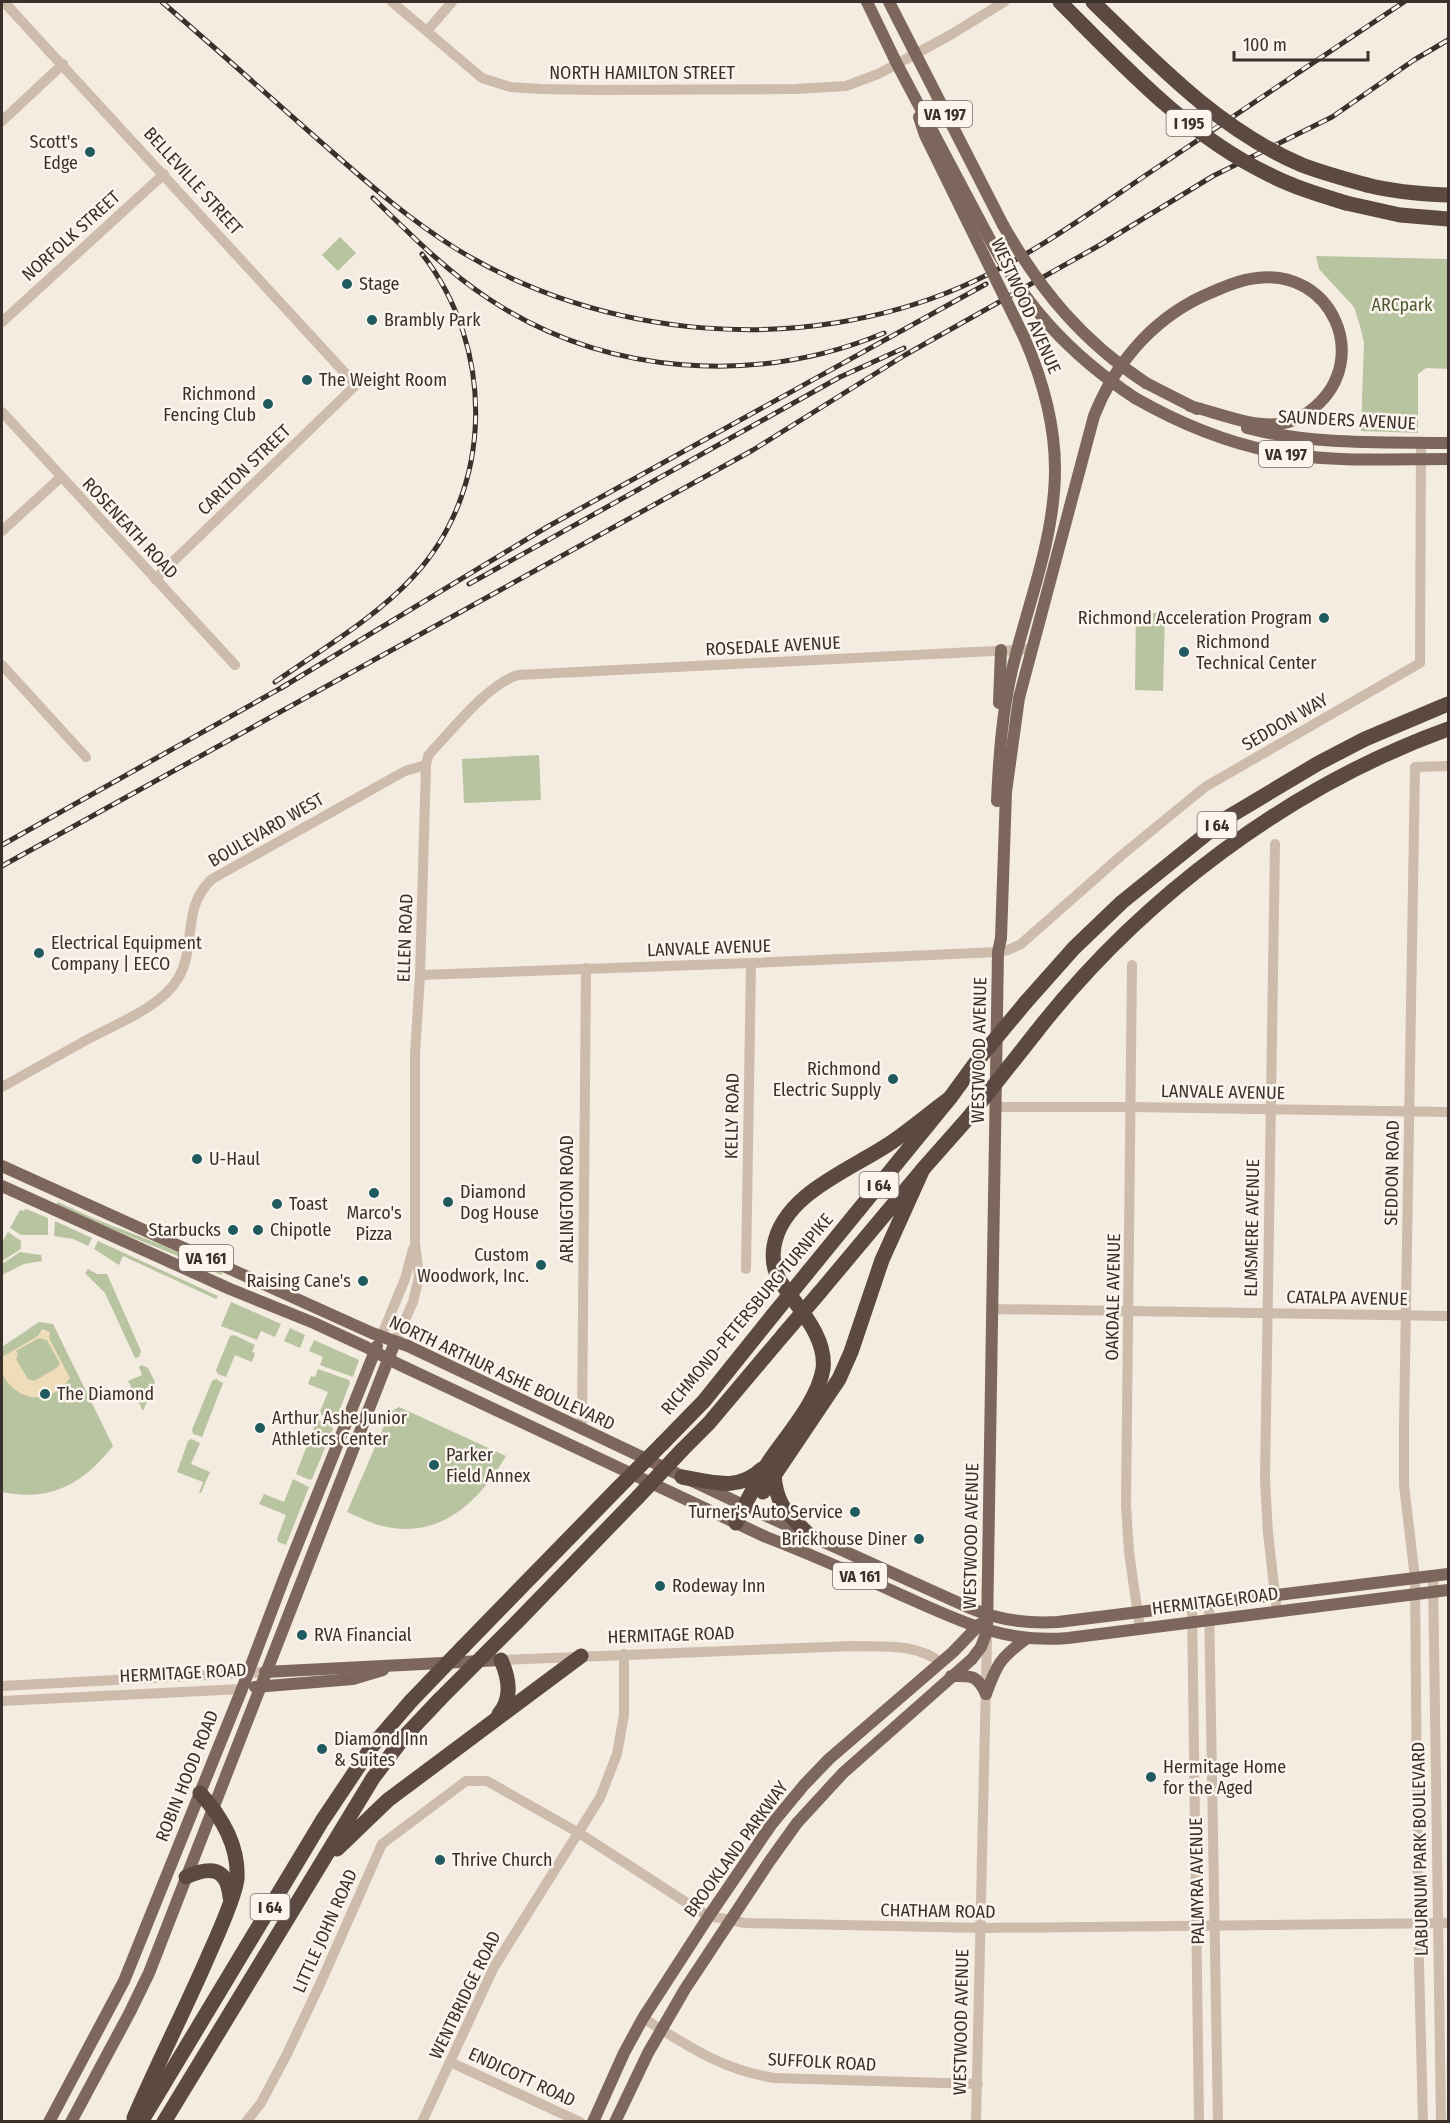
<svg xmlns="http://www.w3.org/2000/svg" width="1450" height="2123" font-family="'Fira Sans Condensed',sans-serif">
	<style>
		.green { fill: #b8c4a0 }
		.sand { fill: #efdcb8; fill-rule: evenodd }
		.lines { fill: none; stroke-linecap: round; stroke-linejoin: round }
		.minor { stroke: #cdbbac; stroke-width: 10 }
		.major { stroke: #7d675c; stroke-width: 12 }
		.highway { stroke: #5c4a42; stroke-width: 15 }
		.rail-casing { stroke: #3b302b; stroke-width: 5 }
		.rail { stroke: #fbf5ee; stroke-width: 3; stroke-dasharray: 9; stroke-linecap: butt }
		.major-bridge { stroke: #7d675c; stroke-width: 12 }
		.highway-bridge { stroke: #5c4a42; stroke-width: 15 }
		.poi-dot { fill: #1f5a5e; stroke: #fbf5ee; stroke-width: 2 }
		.labels { text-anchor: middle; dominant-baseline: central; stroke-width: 5; stroke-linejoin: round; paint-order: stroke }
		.shield { fill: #fbf5ee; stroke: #756b66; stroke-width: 1.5 }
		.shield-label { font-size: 16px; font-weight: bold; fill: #3b302b }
		.street-label { font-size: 18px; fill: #3b302b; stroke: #fbf5ee }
		.poi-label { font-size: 18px; fill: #3b302b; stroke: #fbf5ee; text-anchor: start }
		.park-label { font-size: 18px; fill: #4a5a2e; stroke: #fbf5ee }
	</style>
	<rect width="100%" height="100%" fill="#f4ebe1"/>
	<!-- green -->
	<g class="green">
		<path d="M340 237 356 253 338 271 322 255Z"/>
		<path d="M1316 256 1448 259V369L1426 368 1418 374V433L1361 431 1364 342 1360 326 1354 307 1319 269Z"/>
		<path d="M1136 613H1165L1163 691 1135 690Z"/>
		<path d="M539 755 541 800 464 803 462 759Z"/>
		<path d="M58 1202 95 1219 162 1245 223 1273 221 1275C167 1250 111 1230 56 1205Z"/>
		<path d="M26 1209 48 1218V1235H21L10 1228 20 1210 23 1211Z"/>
		<path d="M55 1221 92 1238 88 1246 73 1239 54 1236Z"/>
		<path d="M8 1232 21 1241V1249L2 1261V1242Z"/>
		<path d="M98 1241 218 1296 216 1299 123 1256 119 1265 94 1249Z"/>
		<path d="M20 1252 41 1255 42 1261 24 1264 2 1275V1264Z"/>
		<path d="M88 1269 97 1274H107L141 1351 139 1357 135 1358 105 1293 85 1273Z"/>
		<path d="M231 1302 281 1324 275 1337 261 1331 257 1340 221 1326Z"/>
		<path d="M39 1322 53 1324 113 1446C83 1484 50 1502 2 1492V1347Z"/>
		<path d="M290 1328 305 1335 300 1348 284 1341Z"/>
		<path d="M234 1335 255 1345 252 1352 255 1353 252 1362 235 1355 226 1377 218 1374 216 1370 230 1336Z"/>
		<path d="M314 1340 359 1360 353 1377 320 1365 323 1357 309 1351Z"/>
		<path d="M142 1365 148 1368 155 1382 143 1411 128 1381 142 1375 139 1367Z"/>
		<path d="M318 1369 349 1380 350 1383 336 1419 334 1420 319 1414 328 1392 308 1384 311 1376 315 1377Z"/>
		<path d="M216 1379 223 1383 202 1437 193 1434 192 1430 212 1381Z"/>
		<path d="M399 1407 506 1456C479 1502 440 1540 382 1526 370 1523 359 1517 347 1512L390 1412Z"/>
		<path d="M317 1420 331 1425 333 1429 312 1479 310 1480 296 1474Z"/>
		<path d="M191 1439 200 1443 191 1464 210 1472 201 1493H199L203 1482 177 1472 188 1441Z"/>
		<path d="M293 1479 309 1487 286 1545 278 1542 277 1539 286 1515 259 1504 264 1494 284 1502Z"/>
	</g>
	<!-- sand -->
	<path class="sand" d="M42 1329 50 1332 49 1338 70 1378C56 1398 32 1405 12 1387 8 1383 3 1377 2 1371 1 1367 2 1361 2 1357L38 1336ZM39 1338 47 1340 60 1364 55 1369 34 1381 28 1379 16 1359 18 1354 16 1351Z"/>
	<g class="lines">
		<!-- minor -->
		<g class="minor">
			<path d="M4 2 356 385 155 579"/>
			<path d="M392 2 482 78 510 87 541 89 596 90 796 89 846 86 878 74 897 64 952 34 1004 2"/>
			<path d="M427 31 452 2"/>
			<path d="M2 121 63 64"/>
			<path d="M2 322 164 174"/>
			<path d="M2 412 235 665"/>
			<path d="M2 531 61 477"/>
			<path d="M2 665 86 757"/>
			<path d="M1275 844 1265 1479 1268 1533 1277 1612"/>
			<path d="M1132 965 1126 1505 1129 1552 1140 1629"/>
			<path d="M420 975 751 963 998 952 1008 950 1021 944 1122 855 1205 787 1420 663 1421 442"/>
			<path d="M2 1087C31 1071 60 1055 90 1038 118 1023 163 1006 179 977 197 944 181 908 212 879L405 771 426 765"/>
			<path d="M996 1107H1132L1448 1112"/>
			<path d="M746 1269 751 963"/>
			<path d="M993 1309 1448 1316"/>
			<path d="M381 1337 405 1279 413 1249"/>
			<path d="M395 1342 413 1302 419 1277 415 1243V1055L420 975 426 765 428 756 432 751C454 728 488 684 518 675L1031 649"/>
			<path d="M582 1430 586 968"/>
			<path d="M1433 1576 1441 2122"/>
			<path d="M1209 1604 1218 2122"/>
			<path d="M1192 1606 1199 2122"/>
			<path d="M501 1660 853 1646C883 1647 915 1643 940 1662"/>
			<path d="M2 1686 265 1672"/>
			<path d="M2 1701 242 1689"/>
			<path d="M643 2018C688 2046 720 2069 774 2078L978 2084"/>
			<path d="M450 2062 580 2122"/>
			<path d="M246 2122 261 2103 287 2054 321 1982 382 1844 466 1781H487L579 1833 698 1910 709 1916 745 1923 982 1928 1448 1923"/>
			<path d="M422 2122 494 1967 600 1798 617 1754 624 1715V1654"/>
			<path d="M976 2122 987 1636"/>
			<path d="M1423 2122 1418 1924 1415 1578 1404 1485V1424L1415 767 1448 766"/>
		</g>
		<!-- major -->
		<g class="major">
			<path d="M867 2 897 64 987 234"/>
			<path d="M889 2 1003 225"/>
			<path d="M919 117 925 135 977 241"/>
			<path d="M1146 383 1197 409"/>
			<path d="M1135 398C1184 426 1236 447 1293 455 1344 462 1397 459 1448 459"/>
			<path d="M1247 428C1312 445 1381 442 1448 443"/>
			<path d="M999 703 1001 650"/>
			<path d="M997 801C999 757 1002 713 1012 670 1026 611 1049 553 1054 492 1059 438 1046 387 1024 337"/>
			<path d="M2 1166 372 1333 408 1346 762 1514 970 1608C998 1620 1027 1624 1058 1622L1448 1574"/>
			<path d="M2 1186 230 1289 314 1323 366 1347 398 1364 766 1537C810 1554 853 1573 897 1593 956 1619 1001 1644 1068 1638L1448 1590"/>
			<path d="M265 1672 501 1660"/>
			<path d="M951 1676C971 1676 977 1674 986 1694"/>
			<path d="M255 1687 353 1679 383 1670"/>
			<path d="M986 1694C997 1664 1000 1658 1026 1639"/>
			<path d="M49 2122 124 1981 242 1689 284 1578 377 1346"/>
			<path d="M71 2122 130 2012 149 1973 395 1342"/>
			<path d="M593 2122 624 2053 643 2018 709 1916 771 1825 804 1785 829 1759 953 1652 980 1624"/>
			<path d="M615 2122 648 2053 685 1989 769 1862 797 1823 843 1773 972 1659 981 1647 987 1631 998 952 1001 938 1006 792 1019 698 1094 416C1114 365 1151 321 1201 297 1219 289 1238 280 1257 278 1331 268 1372 358 1315 407 1305 416 1292 422 1279 424 1250 427 1218 413 1190 406"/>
		</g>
		<!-- highway -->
		<g class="highway">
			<path d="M1367 185C1394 192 1421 194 1448 195"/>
			<path d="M1346 203 1400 215 1448 219"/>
			<path d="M1026 1002 1074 948 1122 902 1225 819 1317 764 1365 739 1448 704"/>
			<path d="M1037 1031C1141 898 1290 786 1448 729"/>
			<path d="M808 1272 950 1098 977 1061"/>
			<path d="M820 1292 923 1169 969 1117"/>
			<path d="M662 1444 704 1401 773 1315"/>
			<path d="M682 1450 709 1423 784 1334"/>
			<path d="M774 1474C776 1507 789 1514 811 1537"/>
			<path d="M682 1477C712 1482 738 1492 762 1469"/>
			<path d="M763 1492 839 1379 851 1352 882 1260 923 1169"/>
			<path d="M736 1523C746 1503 756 1482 768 1463 786 1436 818 1401 823 1369 827 1336 797 1307 780 1281 774 1271 772 1258 774 1246 783 1193 853 1169 892 1142 912 1128 931 1112 950 1098"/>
			<path d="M517 1622 638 1497"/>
			<path d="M463 1647 618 1488"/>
			<path d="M499 1714C513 1698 509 1678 501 1660"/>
			<path d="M337 1849 388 1800 581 1656"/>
			<path d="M186 1877C210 1866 227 1867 230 1897"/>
			<path d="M134 2118C158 2062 186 2008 210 1952 218 1934 235 1897 237 1879 239 1845 221 1816 200 1793"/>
			<path d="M141 2122 322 1821 373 1745 411 1701"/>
			<path d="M164 2122 373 1778 405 1736 440 1699"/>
		</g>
		<defs>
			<g id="rail">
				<path d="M162 2C219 51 274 101 330 150 370 185 410 220 455 248 604 340 800 356 961 287 1028 258 1087 215 1146 175 1232 117 1318 59 1404 2"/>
				<path d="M373 198C410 234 446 271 489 299 605 376 757 386 884 333"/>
				<path d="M469 584 840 377 904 348"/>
				<path d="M275 682C322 649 374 619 413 577 495 489 495 347 422 254"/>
				<path d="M281 688 547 527 986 284"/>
				<path d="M2 845 288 684"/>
				<path d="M2 866 753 450 905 355 1100 245 1213 176 1332 117 1414 60 1448 40"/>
			</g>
		</defs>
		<!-- rail casing -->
		<use href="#rail" class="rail-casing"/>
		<!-- rail -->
		<use href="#rail" class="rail"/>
		<!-- major-bridge -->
		<g class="major-bridge">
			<path d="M1003 225C1041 291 1082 341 1146 383"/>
			<path d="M987 234C1024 305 1069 354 1135 398"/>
			<path d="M977 241 1024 337"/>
		</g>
		<!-- highway-bridge -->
		<g class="highway-bridge">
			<path d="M1060 2C1123 65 1187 135 1268 174 1293 187 1320 195 1346 203"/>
			<path d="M1093 2C1156 63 1219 130 1302 165 1323 173 1345 179 1367 185"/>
			<path d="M977 1061 1026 1002"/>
			<path d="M969 1117 1037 1031"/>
			<path d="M773 1315 808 1272"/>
			<path d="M784 1334 820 1292"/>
			<path d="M618 1488 662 1444"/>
			<path d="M638 1497 682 1450"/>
			<path d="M440 1699 517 1622"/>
			<path d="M411 1701 463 1647"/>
		</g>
	</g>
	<!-- markers -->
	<g class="poi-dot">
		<circle cx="90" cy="152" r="6"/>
		<circle cx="347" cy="284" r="6"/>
		<circle cx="372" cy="320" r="6"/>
		<circle cx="307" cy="380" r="6"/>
		<circle cx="268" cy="404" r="6"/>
		<circle cx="1324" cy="618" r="6"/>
		<circle cx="1184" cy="652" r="6"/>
		<circle cx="39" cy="953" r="6"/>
		<circle cx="893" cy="1079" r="6"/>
		<circle cx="197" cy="1159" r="6"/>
		<circle cx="374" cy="1193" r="6"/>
		<circle cx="448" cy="1202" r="6"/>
		<circle cx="277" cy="1204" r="6"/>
		<circle cx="233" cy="1230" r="6"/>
		<circle cx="258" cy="1230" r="6"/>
		<circle cx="541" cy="1265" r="6"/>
		<circle cx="363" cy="1281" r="6"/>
		<circle cx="45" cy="1394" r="6"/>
		<circle cx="260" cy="1428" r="6"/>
		<circle cx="434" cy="1465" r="6"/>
		<circle cx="855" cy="1512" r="6"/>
		<circle cx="919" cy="1539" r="6"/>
		<circle cx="660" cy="1586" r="6"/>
		<circle cx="302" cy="1635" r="6"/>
		<circle cx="322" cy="1749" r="6"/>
		<circle cx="1151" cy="1777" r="6"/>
		<circle cx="440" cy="1860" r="6"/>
	</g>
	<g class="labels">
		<!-- shield labels -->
		<g class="shield">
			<rect x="918" y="101" width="54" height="26" rx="4.5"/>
			<rect x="1166.5" y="110" width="45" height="26" rx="4.5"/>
			<rect x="1259" y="441" width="54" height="26" rx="4.5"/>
			<rect x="1197.5" y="812" width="39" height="26" rx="4.5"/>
			<rect x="859.5" y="1172" width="39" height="26" rx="4.5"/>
			<rect x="179" y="1245" width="54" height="26" rx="4.5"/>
			<rect x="833" y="1563" width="54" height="26" rx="4.5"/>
			<rect x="250.5" y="1894" width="39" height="26" rx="4.5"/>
		</g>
		<g class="shield-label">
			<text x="945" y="114">VA 197</text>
			<text x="1189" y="123">I 195</text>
			<text x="1286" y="454">VA 197</text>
			<text x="1217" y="825">I 64</text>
			<text x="879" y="1185">I 64</text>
			<text x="206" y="1258">VA 161</text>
			<text x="860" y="1576">VA 161</text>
			<text x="270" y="1907">I 64</text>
		</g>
		<!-- street labels -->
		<g class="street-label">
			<text x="642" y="73">NORTH HAMILTON STREET</text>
			<text transform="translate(193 181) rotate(48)">BELLEVILLE STREET</text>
			<text transform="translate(71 236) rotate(-42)">NORFOLK STREET</text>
			<text transform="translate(1026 306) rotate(66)">WESTWOOD AVENUE</text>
			<text transform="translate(1347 420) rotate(3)">SAUNDERS AVENUE</text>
			<text transform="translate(244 470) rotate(-44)">CARLTON STREET</text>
			<text transform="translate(130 528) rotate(47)">ROSENEATH ROAD</text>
			<text transform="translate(773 646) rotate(-3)">ROSEDALE AVENUE</text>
			<text transform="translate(1285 722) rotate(-30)">SEDDON WAY</text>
			<text transform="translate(266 830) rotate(-30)">BOULEVARD WEST</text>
			<text transform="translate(405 938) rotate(-88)">ELLEN ROAD</text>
			<text transform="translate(709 948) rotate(-2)">LANVALE AVENUE</text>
			<text transform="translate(979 1050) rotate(-89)">WESTWOOD AVENUE</text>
			<text transform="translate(1223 1092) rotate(1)">LANVALE AVENUE</text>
			<text transform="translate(732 1116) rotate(-89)">KELLY ROAD</text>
			<text transform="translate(1392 1173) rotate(-89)">SEDDON ROAD</text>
			<text transform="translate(567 1199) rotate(-90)">ARLINGTON ROAD</text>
			<text transform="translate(1252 1228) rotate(-89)">ELMSMERE AVENUE</text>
			<text transform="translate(1113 1297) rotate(-89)">OAKDALE AVENUE</text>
			<text transform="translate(1347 1298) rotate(1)">CATALPA AVENUE</text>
			<text transform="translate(747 1314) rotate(-50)">RICHMOND-PETERSBURG TURNPIKE</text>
			<text transform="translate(502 1373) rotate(25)">NORTH ARTHUR ASHE BOULEVARD</text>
			<text transform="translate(971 1536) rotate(-89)">WESTWOOD AVENUE</text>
			<text transform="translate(1215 1601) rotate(-7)">HERMITAGE ROAD</text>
			<text transform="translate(671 1635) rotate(-2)">HERMITAGE ROAD</text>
			<text transform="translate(183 1673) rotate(-3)">HERMITAGE ROAD</text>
			<text transform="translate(187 1776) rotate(-68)">ROBIN HOOD ROAD</text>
			<text transform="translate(736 1849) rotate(-54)">BROOKLAND PARKWAY</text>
			<text transform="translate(1420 1849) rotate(-91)">LABURNUM PARK BOULEVARD</text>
			<text transform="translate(1197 1881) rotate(-91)">PALMYRA AVENUE</text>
			<text transform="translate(938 1911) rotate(1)">CHATHAM ROAD</text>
			<text transform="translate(325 1931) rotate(-66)">LITTLE JOHN ROAD</text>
			<text transform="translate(465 1995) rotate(-64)">WENTBRIDGE ROAD</text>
			<text transform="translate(961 2022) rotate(-89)">WESTWOOD AVENUE</text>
			<text transform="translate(822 2062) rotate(3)">SUFFOLK ROAD</text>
			<text transform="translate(522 2077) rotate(25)">ENDICOTT ROAD</text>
		</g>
		<!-- poi labels -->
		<g class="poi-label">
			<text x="78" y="142" text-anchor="end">Scott's<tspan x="78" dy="21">Edge</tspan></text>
			<text x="359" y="284">Stage</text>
			<text x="384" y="320">Brambly Park</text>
			<text x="319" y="380">The Weight Room</text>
			<text x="256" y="394" text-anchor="end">Richmond<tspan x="256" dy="21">Fencing Club</tspan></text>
			<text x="1312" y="618" text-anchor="end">Richmond Acceleration Program</text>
			<text x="1196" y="642">Richmond<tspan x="1196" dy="21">Technical Center</tspan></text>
			<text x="51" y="943">Electrical Equipment<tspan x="51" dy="21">Company | EECO</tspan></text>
			<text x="881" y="1069" text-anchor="end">Richmond<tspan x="881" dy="21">Electric Supply</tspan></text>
			<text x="209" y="1159">U-Haul</text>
			<text x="460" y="1192">Diamond<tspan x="460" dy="21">Dog House</tspan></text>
			<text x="289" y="1204">Toast</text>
			<text x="374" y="1213" text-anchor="middle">Marco's<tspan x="374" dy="21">Pizza</tspan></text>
			<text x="221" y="1230" text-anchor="end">Starbucks</text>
			<text x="270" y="1230">Chipotle</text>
			<text x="529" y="1255" text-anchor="end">Custom<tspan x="529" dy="21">Woodwork, Inc.</tspan></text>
			<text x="351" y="1281" text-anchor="end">Raising Cane's</text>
			<text x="57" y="1394">The Diamond</text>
			<text x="272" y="1418">Arthur Ashe Junior<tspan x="272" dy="21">Athletics Center</tspan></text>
			<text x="446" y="1455">Parker<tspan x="446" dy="21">Field Annex</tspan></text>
			<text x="843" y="1512" text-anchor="end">Turner's Auto Service</text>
			<text x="907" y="1539" text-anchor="end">Brickhouse Diner</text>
			<text x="672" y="1586">Rodeway Inn</text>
			<text x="314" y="1635">RVA Financial</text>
			<text x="334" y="1739">Diamond Inn<tspan x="334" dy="21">&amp; Suites</tspan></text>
			<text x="1163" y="1767">Hermitage Home<tspan x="1163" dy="21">for the Aged</tspan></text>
			<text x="452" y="1860">Thrive Church</text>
		</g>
		<!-- park labels -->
		<g class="park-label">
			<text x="1402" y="305">ARCpark</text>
		</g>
	</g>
	<!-- border -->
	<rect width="1450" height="2123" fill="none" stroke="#3b302b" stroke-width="6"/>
	<!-- scale -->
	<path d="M1234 51v9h134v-9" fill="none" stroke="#3b302b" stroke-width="3"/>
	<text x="1243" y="51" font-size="18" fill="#3b302b" stroke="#fbf5ee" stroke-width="4.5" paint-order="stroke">100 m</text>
</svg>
